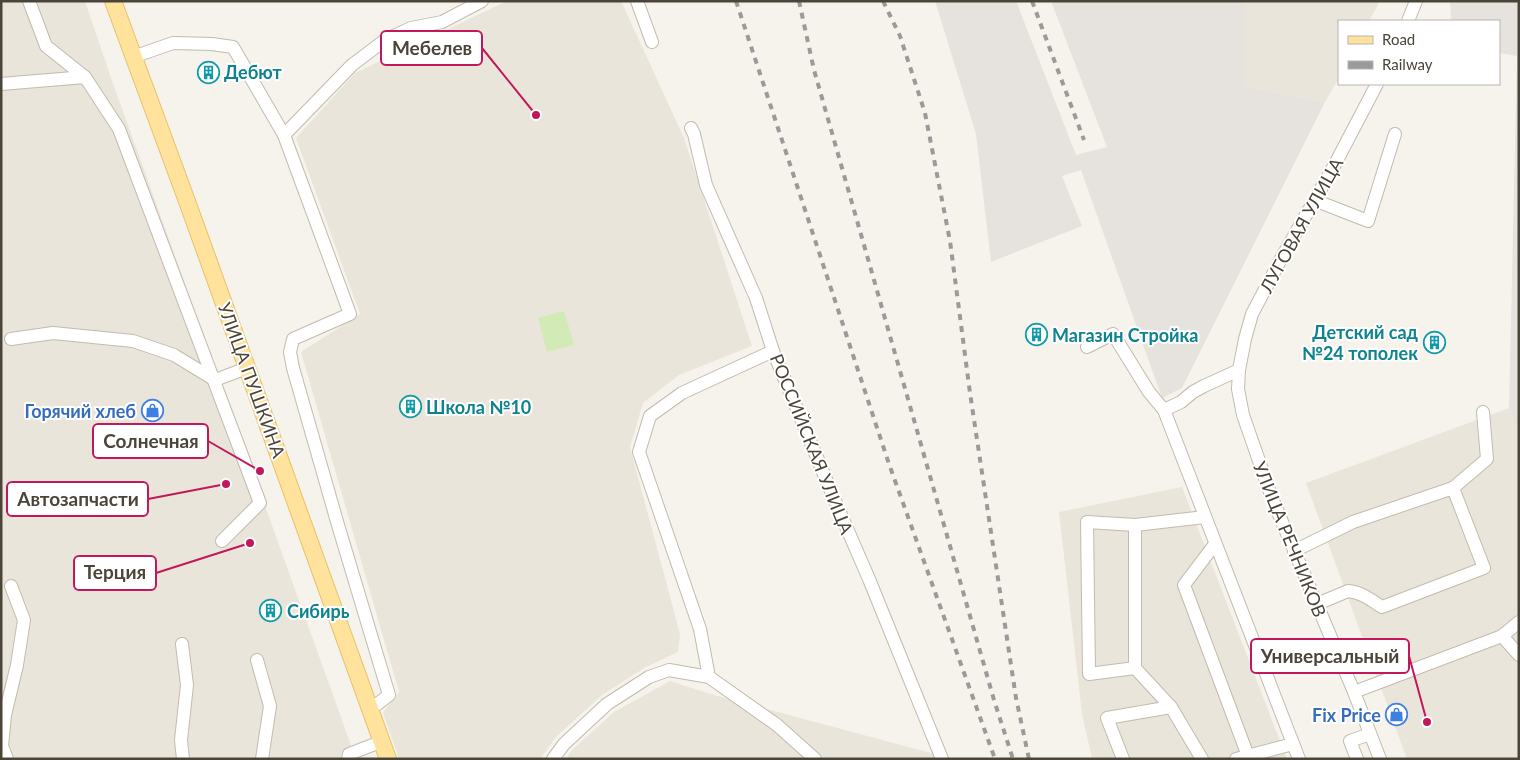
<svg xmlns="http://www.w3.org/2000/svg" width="1520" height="760" font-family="Lato,sans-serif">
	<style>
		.residential { fill: #eae5da }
		.industrial { fill: #e6e2dd }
		.green { fill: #d2eab5 }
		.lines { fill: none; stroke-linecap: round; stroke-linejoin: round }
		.minor-casing { stroke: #c2bbae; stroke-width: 14 }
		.major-casing { stroke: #e6c16a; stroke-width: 18 }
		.minor { stroke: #fff; stroke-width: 12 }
		.major { stroke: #ffe39c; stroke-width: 16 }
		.rail { stroke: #9a9a9a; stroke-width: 4; stroke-dasharray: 6 6; stroke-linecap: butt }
		.labels { text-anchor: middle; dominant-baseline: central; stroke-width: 4; stroke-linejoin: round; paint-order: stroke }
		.culture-label { font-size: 18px; font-weight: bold; fill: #0d838f; stroke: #fff; text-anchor: start }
		.street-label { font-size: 18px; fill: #4b4439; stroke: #fff }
		.shop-label { font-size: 18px; font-weight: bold; fill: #366cbe; stroke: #fff; text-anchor: end }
		.leader { fill: none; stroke: #c2185b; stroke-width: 2 }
		.callout-dot { fill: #c2185b; stroke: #fff; stroke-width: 2 }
		.callout { fill: #fff; stroke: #c2185b; stroke-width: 2 }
		.callout-label { font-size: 19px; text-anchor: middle; font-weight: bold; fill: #4b4439 }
	</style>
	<rect width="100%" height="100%" fill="#f6f3ec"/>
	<!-- residential -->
	<g class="residential">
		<path d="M1 1H85L110 75 356 759H1Z"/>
		<path d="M507 1H621L684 138 752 346 679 375 643 403 630 447 680 634 678 652 646 667 602 695 556 737 540 759H399L383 713 399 692 301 352 360 314 296 138 355 73Z"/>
		<path d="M1244 1H1380L1369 21H1339V78L1325 102 1244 86Z"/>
		<path d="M1509 408 1519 436V759H1407L1306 483Z"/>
		<path d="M1182 487 1287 759H1092L1082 714 1059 512Z"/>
		<path d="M670 681 714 695 953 759H566L572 750 614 712Z"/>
	</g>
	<!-- industrial -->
	<g class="industrial">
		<path d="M935 1H1016L1076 155 1107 147 1051 1H1244V86L1325 102 1182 388 1162 398 1081 170 1062 176 1082 226 991 262 976 134Z"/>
		<path d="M1450 1H1519V436L1509 408 1517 56 1499 53V21H1451Z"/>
	</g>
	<!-- green -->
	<path class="green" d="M564 311 574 345 547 352 538 318Z"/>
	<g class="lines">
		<defs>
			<g id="minor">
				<path d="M29 1 46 46 85 77"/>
				<path d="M637 1 652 42"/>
				<path d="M1408 21 1416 1"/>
				<path d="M133 57 173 43 212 44 233 47 284 135 350 314 293 339 290 352 293 368 338 525 389 695 371 709"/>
				<path d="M1 84 85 77 119 129 260 503 222 541"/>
				<path d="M1377 84 1334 166 1282 257 1252 314 1245 339 1239 370 1238 389 1243 415 1272 498 1354 692 1380 759"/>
				<path d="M691 128 694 134 706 185 756 298 773 351 835 501 869 579 942 759"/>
				<path d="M284 135 352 65 385 40 411 28 442 22 482 1"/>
				<path d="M1314 200 1368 221 1395 134"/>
				<path d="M11 339 53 333 133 341 174 355 215 380 247 368"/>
				<path d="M1087 347 1113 334 1149 392 1164 410 1299 759"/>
				<path d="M1164 410 1181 402 1193 392 1204 386 1239 370"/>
				<path d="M1453 488 1487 459 1483 412"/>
				<path d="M1135 525 1087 522 1089 674 1135 668"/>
				<path d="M1215 544 1184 585 1248 756"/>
				<path d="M1294 551 1353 522 1453 488 1484 568 1382 607C1371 600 1361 592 1348 591L1317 604"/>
				<path d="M1502 636 1519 655"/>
				<path d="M182 644 187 685 181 740 183 759"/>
				<path d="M257 660 270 706 262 759"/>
				<path d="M709 677 700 629 639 452 650 416 682 393 773 351"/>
				<path d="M1354 692 1502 636 1519 622"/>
				<path d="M1171 707 1135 668V525L1205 517"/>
				<path d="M7 759 2 746 5 715 17 665 24 620 11 586"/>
				<path d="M348 759 349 754 383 741"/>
				<path d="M553 759 564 744 607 704 649 677 669 670 709 677 777 725 815 759"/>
				<path d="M1123 759 1107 718 1171 707 1202 759"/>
				<path d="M1236 759 1293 744"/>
				<path d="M1357 759 1350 741 1370 734"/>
			</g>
			<path id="major" d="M113 1 188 204 388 759"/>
		</defs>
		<!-- minor casing -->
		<use href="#minor" class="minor-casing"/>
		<!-- major casing -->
		<use href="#major" class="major-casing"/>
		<!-- minor -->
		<use href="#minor" class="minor"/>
		<!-- major -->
		<use href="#major" class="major"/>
		<!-- rail -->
		<g class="rail">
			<path d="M736 1 889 464 995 759"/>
			<path d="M799 1 814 70 994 700 1013 759"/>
			<path d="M883 1 900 36 925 113 950 241 970 393 1016 698 1029 759"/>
			<path d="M1032 1 1084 140"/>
		</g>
	</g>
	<!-- icons -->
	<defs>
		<symbol id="building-ring" viewBox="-11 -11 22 22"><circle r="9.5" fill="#fff" stroke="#0f9aa8" stroke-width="1.5"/><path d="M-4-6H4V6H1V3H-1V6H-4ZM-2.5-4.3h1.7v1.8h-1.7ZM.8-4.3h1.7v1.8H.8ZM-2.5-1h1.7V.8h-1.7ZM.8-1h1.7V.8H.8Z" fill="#0f9aa8"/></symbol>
		<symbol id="shop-ring" viewBox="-11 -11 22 22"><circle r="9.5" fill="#fff" stroke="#3f7fe0" stroke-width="1.5"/><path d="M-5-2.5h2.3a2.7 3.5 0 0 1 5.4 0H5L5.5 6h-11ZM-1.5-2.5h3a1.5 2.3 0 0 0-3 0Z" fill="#3f7fe0"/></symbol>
	</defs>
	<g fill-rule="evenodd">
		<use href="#building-ring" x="196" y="60" width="25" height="25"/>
		<use href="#building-ring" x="1024" y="322" width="25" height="25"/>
		<use href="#building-ring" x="1422" y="330" width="25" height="25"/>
		<use href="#building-ring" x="398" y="394" width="25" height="25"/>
		<use href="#shop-ring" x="140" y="398" width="25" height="25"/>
		<use href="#building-ring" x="258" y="598" width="25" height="25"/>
		<use href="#shop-ring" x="1384" y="702" width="25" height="25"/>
	</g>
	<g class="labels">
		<!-- culture labels -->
		<g class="culture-label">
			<text x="224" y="72">Дебют</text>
			<text x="1418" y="332" text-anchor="end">Детский сад<tspan x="1418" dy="21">№24 тополек</tspan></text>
			<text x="1052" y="335">Магазин Стройка</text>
			<text x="426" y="407">Школа №10</text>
			<text x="287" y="611">Сибирь</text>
		</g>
		<!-- street labels -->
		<g class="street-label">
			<text transform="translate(1301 225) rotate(-61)">ЛУГОВАЯ УЛИЦА</text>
			<text transform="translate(252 380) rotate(70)">УЛИЦА ПУШКИНА</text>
			<text transform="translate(812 444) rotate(68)">РОССИЙСКАЯ УЛИЦА</text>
			<text transform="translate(1290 539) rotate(68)">УЛИЦА РЕЧНИКОВ</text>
		</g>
		<!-- shop labels -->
		<g class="shop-label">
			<text x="136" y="411">Горячий хлеб</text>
			<text x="1381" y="715">Fix Price</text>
		</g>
	</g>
	<!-- callouts -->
	<path class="leader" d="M536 115L482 48M260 471L208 441M226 484L148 499M250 543L156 573M1427 722L1409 656"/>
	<g class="callout-dot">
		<circle cx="536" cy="115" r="5"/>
		<circle cx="260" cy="471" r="5"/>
		<circle cx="226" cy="484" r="5"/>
		<circle cx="250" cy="543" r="5"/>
		<circle cx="1427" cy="722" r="5"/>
	</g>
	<g class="callout">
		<rect x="381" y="31" width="101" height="34" rx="5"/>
		<rect x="93" y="424" width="115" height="34" rx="5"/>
		<rect x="7" y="482" width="141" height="34" rx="5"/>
		<rect x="74" y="556" width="82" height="34" rx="5"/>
		<rect x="1251" y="639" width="158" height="34" rx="5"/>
	</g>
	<g class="callout-label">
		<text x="432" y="55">Мебелев</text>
		<text x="151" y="448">Солнечная</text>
		<text x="78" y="506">Автозапчасти</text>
		<text x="115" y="579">Терция</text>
		<text x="1330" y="663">Универсальный</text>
	</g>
	<!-- border -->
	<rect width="1520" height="760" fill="none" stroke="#4b4439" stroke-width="5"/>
	<!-- legend -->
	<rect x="1338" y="20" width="162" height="65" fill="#ffffff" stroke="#b7b4b0"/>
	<rect x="1348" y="36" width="25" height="8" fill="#ffe39c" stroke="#b7b4b0"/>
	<text x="1382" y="45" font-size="15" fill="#4b4439">Road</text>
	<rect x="1348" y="61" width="25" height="8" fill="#9a9a9a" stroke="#b7b4b0"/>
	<text x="1382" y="70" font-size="15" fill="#4b4439">Railway</text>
</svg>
